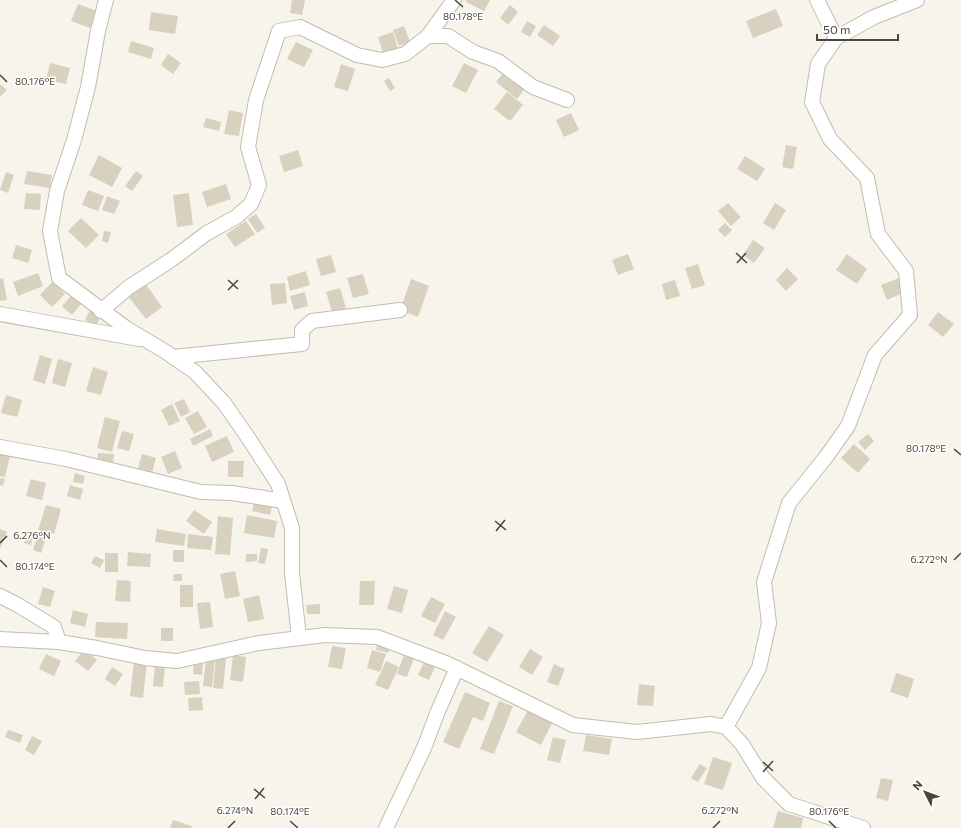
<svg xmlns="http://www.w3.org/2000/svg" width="961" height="828" font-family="Commissioner,sans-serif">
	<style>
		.building { fill: #d8d1c0 }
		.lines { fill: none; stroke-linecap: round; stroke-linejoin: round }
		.minor-casing { stroke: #c2bdad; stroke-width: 16 }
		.minor { stroke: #fff; stroke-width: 14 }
		.ticks { fill: none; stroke: #4a4538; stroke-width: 1.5 }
		.ticks-label { font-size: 10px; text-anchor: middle; fill: #4a4538; stroke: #fff; stroke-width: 3; stroke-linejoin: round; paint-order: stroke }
	</style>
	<rect width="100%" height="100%" fill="#f6f4eb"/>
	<!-- building -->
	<g class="building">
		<path d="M292 0H305L302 15 290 13Z"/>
		<path d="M466 0H490L484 11 466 2Z"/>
		<path d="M78 4 97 11 90 28 71 21Z"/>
		<path d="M510 5 518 12 508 25 500 18Z"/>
		<path d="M776 9 783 26 753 38 746 21Z"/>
		<path d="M151 12 178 16 175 34 149 30Z"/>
		<path d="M527 21 536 26 530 37 521 32Z"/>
		<path d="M544 25 560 36 553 46 537 35Z"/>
		<path d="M404 26 410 42 399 46 393 30Z"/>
		<path d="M393 32 398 48 383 53 378 37Z"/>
		<path d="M131 41 154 48 151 59 128 52Z"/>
		<path d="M296 42 313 50 304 67 287 59Z"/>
		<path d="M168 54 181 63 173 74 161 65Z"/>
		<path d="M50 63 70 68 66 84 46 80Z"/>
		<path d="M464 63 478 70 466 93 452 86Z"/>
		<path d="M341 64 355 69 348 91 334 87Z"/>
		<path d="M506 70 526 87 517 99 496 82Z"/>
		<path d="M389 78 395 88 390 91 384 81Z"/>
		<path d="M0 84 7 90 0 97Z"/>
		<path d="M507 92 523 105 510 121 494 109Z"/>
		<path d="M229 110 243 113 239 136 224 134Z"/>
		<path d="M571 113 579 130 564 137 556 120Z"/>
		<path d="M206 118 221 122 219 131 203 127Z"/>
		<path d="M786 145 797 147 793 169 782 167Z"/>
		<path d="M298 150 303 166 284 172 279 156Z"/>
		<path d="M99 155 122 168 112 187 89 175Z"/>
		<path d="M745 156 765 169 757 181 737 169Z"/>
		<path d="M27 171 52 175 50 188 24 184Z"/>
		<path d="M136 171 143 176 132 191 125 186Z"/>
		<path d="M6 172 14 175 8 193 0 190Z"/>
		<path d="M226 184 231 199 207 207 202 192Z"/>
		<path d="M88 190 104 196 98 211 82 205Z"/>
		<path d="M26 193 41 194 40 210 24 209Z"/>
		<path d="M189 193 193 225 177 227 173 195Z"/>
		<path d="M107 196 120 201 114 214 102 210Z"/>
		<path d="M728 203 741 217 731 226 718 211Z"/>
		<path d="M775 203 786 210 774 230 763 223Z"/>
		<path d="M256 214 265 228 257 233 248 219Z"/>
		<path d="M81 218 99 235 86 248 68 231Z"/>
		<path d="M246 221 255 234 235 247 226 234Z"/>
		<path d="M725 223 732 230 725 237 718 230Z"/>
		<path d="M104 231 111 232 108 243 102 241Z"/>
		<path d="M753 240 765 248 754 263 743 255Z"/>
		<path d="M16 245 32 250 28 263 12 258Z"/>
		<path d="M628 254 634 269 618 275 612 260Z"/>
		<path d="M847 254 867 269 857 284 836 270Z"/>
		<path d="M331 255 336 272 321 276 316 259Z"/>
		<path d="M698 264 705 285 692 289 685 268Z"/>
		<path d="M787 268 798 279 786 291 776 280Z"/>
		<path d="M306 271 310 285 290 291 287 277Z"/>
		<path d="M38 273 43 286 18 296 13 282Z"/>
		<path d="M363 274 369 294 353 298 347 278Z"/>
		<path d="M3 278 7 300 0 301V279Z"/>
		<path d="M899 278 905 292 887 300 881 285Z"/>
		<path d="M411 279 429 286 418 317 400 310Z"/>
		<path d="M675 280 680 296 666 300 662 284Z"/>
		<path d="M52 282 65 294 52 307 40 295Z"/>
		<path d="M145 283 162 307 146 319 128 296Z"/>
		<path d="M285 283 287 303 272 305 270 284Z"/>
		<path d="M340 288 346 308 332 312 326 292Z"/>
		<path d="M305 292 308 306 294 310 290 296Z"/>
		<path d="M71 296 81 304 72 315 62 306Z"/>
		<path d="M90 310 101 316 96 326 85 320Z"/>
		<path d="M938 312 954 324 943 337 928 325Z"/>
		<path d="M40 355 52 359 45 384 33 380Z"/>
		<path d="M58 359 72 363 65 387 52 383Z"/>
		<path d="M93 367 108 372 101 395 86 391Z"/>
		<path d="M6 395 22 400 17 417 1 413Z"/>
		<path d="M184 399 190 412 181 417 174 403Z"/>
		<path d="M172 404 180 421 169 426 161 410Z"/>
		<path d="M198 411 207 427 194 434 185 418Z"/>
		<path d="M105 417 120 421 112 452 97 448Z"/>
		<path d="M210 429 213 436 193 446 190 439Z"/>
		<path d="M122 431 134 434 129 451 117 448Z"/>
		<path d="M868 434 874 441 865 450 858 442Z"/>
		<path d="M227 436 234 452 212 462 205 446Z"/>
		<path d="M854 444 870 459 858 473 841 458Z"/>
		<path d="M175 451 182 468 168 474 161 457Z"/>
		<path d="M0 453 10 456 5 477 0 476Z"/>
		<path d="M98 453 114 454 113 464 97 463Z"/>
		<path d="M142 454 156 458 152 473 138 469Z"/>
		<path d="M228 461H244L243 477H228Z"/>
		<path d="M75 473 85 476 83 484 73 482Z"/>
		<path d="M0 478 5 479 3 486 0 485Z"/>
		<path d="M31 479 46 483 42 500 26 496Z"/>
		<path d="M70 485 83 489 80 500 67 496Z"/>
		<path d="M255 499 273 503 270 515 252 511Z"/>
		<path d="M46 505 61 509 54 534 38 530Z"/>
		<path d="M194 510 212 522 204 534 186 521Z"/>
		<path d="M247 515 277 521 274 538 244 533Z"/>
		<path d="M218 516 233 518 230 555 215 554Z"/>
		<path d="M0 529 7 532 0 549Z"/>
		<path d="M157 529 186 534 184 546 155 542Z"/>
		<path d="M188 534 213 537 211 550 187 548Z"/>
		<path d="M26 535 33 537 31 545 24 543Z"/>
		<path d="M37 536 46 538 41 553 33 550Z"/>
		<path d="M261 548 268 549 265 564 258 563Z"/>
		<rect x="173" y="550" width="11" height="12"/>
		<path d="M128 552 151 554 150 567 127 566Z"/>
		<rect x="105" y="553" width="13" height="19"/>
		<path d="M246 554H257V561L246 562Z"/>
		<path d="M95 556 104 560 100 568 91 563Z"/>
		<path d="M235 571 240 596 225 599 220 574Z"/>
		<path d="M174 574H182V581H173Z"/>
		<path d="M117 580 131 581 130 602 115 601Z"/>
		<path d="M360 581H375L374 605H359Z"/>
		<rect x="180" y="585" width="13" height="22"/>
		<path d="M394 586 408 590 402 613 387 609Z"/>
		<path d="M43 587 55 591 50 607 38 604Z"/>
		<path d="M259 595 264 619 248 622 243 599Z"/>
		<path d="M431 597 445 604 435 623 421 616Z"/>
		<path d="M210 602 213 627 200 629 197 603Z"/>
		<path d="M320 604V614H307L306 605Z"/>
		<path d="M73 610 88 614 85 627 70 623Z"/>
		<path d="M445 611 456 617 443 640 433 635Z"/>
		<path d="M96 622 128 623 127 639 95 637Z"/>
		<path d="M489 626 504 635 487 662 472 653Z"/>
		<rect x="161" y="628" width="12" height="13"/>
		<path d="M377 643 390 646 388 653 376 650Z"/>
		<path d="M332 646 346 648 342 669 328 667Z"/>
		<path d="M530 649 543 657 532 675 519 667Z"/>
		<path d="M84 650 97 660 88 671 75 661Z"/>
		<path d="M372 650 386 654 380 672 367 668Z"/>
		<path d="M46 654 61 661 54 676 39 669Z"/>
		<path d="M233 655 246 657 243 682 230 680Z"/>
		<path d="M404 655 414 658 407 677 397 674Z"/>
		<path d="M216 658 226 659 223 689 213 688Z"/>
		<path d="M206 660 215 661 212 687 203 686Z"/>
		<path d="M134 661 147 663 143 698 130 696Z"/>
		<path d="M386 661 399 667 388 690 375 685Z"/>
		<path d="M194 662 203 663 202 675 193 674Z"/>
		<path d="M424 662 435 667 429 680 418 675Z"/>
		<path d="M155 664 165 666 163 687 153 686Z"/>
		<path d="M554 664 565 669 558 686 547 682Z"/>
		<path d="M112 667 123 674 115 686 105 679Z"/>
		<path d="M896 673 914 679 908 698 890 692Z"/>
		<path d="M199 681 200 694 185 695 184 682Z"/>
		<path d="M639 684 655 686 653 706 637 705Z"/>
		<path d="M465 692 490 703 483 721 473 717 459 749 443 742Z"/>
		<path d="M202 697 203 710 189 711 188 698Z"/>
		<path d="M499 701 513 706 494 754 480 749Z"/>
		<path d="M528 710 552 723 541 745 516 732Z"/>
		<path d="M8 730 23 735 20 743 5 737Z"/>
		<path d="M586 735 612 739 609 755 583 751Z"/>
		<path d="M32 736 42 741 34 755 25 750Z"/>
		<path d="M553 737 566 740 560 763 547 760Z"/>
		<path d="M713 757 732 763 723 790 704 784Z"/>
		<path d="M700 764 707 768 698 782 691 778Z"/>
		<path d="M881 778 893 780 888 801 876 798Z"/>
		<path d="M778 811 803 818 801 828H773Z"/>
		<path d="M173 820 192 826 191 828H170Z"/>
	</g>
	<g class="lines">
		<defs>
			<g id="minor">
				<path d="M106 0 98 31 88 87 74 140 57 191 50 231 59 278 126 328 166 352 195 372 224 403 249 439 278 484 292 528V573L299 638"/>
				<path d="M817 0 836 38"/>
				<path d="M428 36H448L473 52 498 61 533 87 567 100"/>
				<path d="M101 311 129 287 171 260 207 233 236 217 251 204 259 185 248 147 256 100 279 31 300 27 357 55 382 60 405 54 428 36 454 0"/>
				<path d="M0 314 139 339"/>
				<path d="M173 357 302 344V330L312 321 400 310"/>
				<path d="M0 447 66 459 201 492 232 493 283 501"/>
				<path d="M0 596 16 604 54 627 59 642"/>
				<path d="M0 639 59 642 97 648 145 658 177 661 259 643 325 635 377 637 446 663 573 725 637 732 711 724 726 727 742 744 763 778 789 804 863 828"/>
				<path d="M726 727 759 668 769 623 764 582 789 503 826 457 848 426 875 355 910 315 906 271 878 234 867 178 830 139 812 102 818 64 836 38 874 17 917 0"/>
				<path d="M386 828 424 748 438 711 457 668"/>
			</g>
		</defs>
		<!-- minor casing -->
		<use href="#minor" class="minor-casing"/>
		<!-- minor -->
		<use href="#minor" class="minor"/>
	</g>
	<!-- ticks -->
	<path class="ticks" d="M455 0 463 7M0 75 7 82M736 253 747 263M737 263 746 253M228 280 238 289M228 290 238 280M954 449 961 455M495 521 506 530M496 531 505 520M0 543 7 536M0 560 7 567M954 560 961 553M763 762 773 771M763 772 773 761M254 789 265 798M255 799 264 788M290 821 298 828M829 821 836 828M228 828 235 821M713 828 720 821"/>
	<g class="ticks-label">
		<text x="463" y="20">80.178°E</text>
		<text x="35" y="85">80.176°E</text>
		<text x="926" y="452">80.178°E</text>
		<text x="32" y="539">6.276°N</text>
		<text x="929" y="563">6.272°N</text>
		<text x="35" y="570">80.174°E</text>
		<text x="235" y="814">6.274°N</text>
		<text x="720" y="814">6.272°N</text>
		<text x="290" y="815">80.174°E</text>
		<text x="829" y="815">80.176°E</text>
	</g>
	<!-- north arrow -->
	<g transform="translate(925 792) rotate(312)" stroke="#ffffff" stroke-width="3" paint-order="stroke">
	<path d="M0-3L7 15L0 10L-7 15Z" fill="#4a4538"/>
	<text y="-6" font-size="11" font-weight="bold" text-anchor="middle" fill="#4a4538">N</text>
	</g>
	<!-- scale -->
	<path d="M817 34v6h81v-6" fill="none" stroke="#4a4538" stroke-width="2"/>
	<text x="823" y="34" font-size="12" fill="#4a4538" stroke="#ffffff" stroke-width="3" paint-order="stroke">50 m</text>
</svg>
